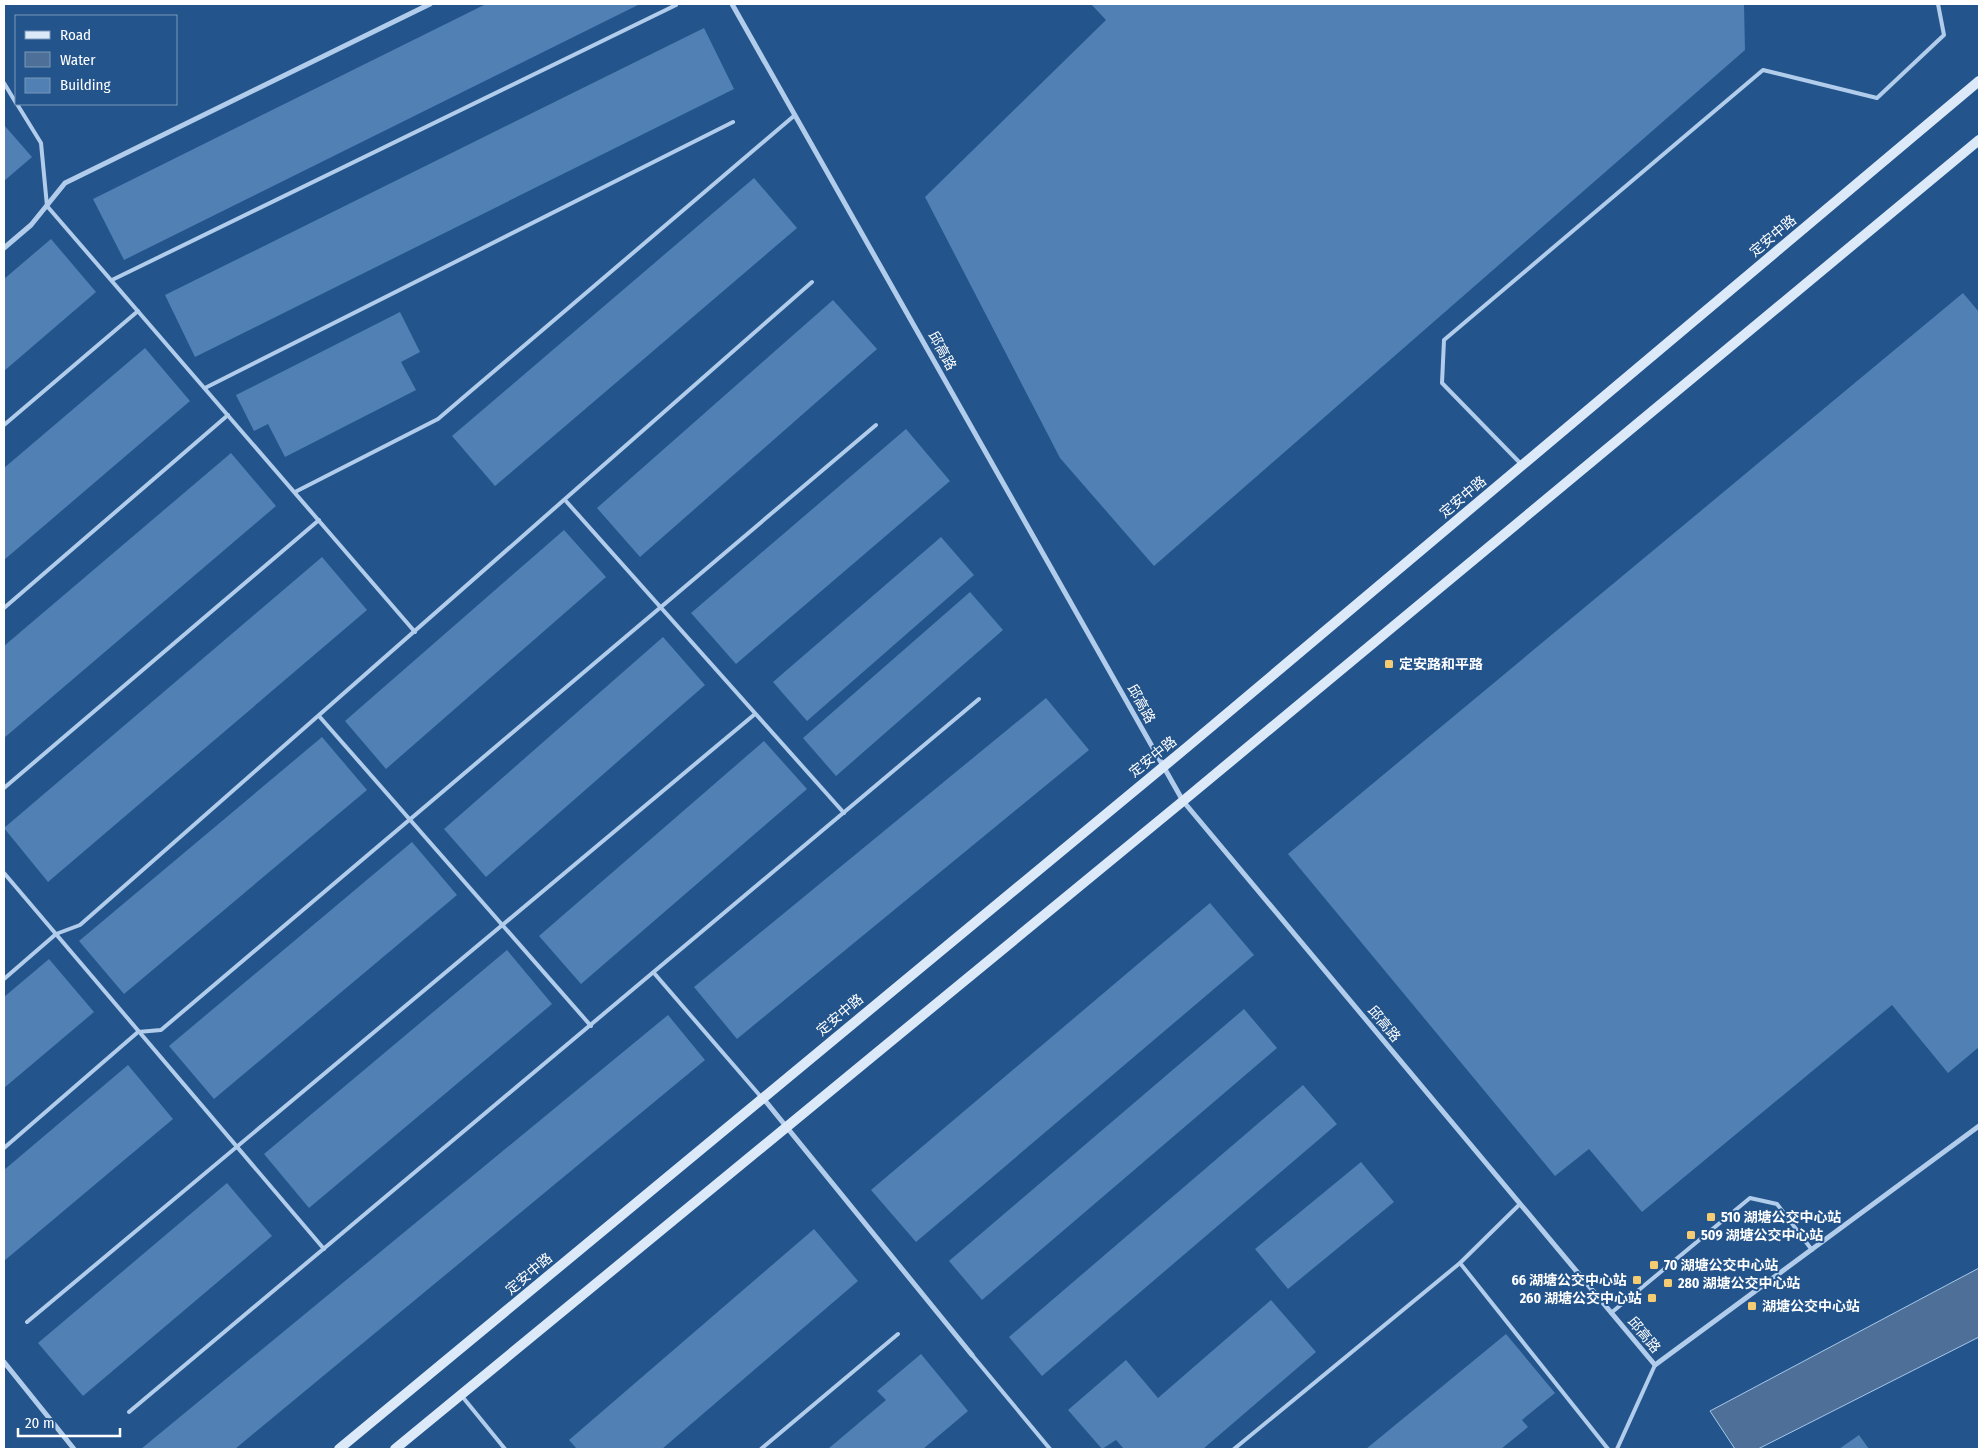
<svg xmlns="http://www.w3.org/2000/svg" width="1983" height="1453" font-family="'Fira Sans Condensed','Noto Sans SC',sans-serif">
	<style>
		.water { fill: #4e7098; stroke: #a5c8ec }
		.building { fill: #5080b4 }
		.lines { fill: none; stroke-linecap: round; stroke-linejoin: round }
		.lane { stroke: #b1cdeb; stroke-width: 4 }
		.street { stroke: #b1cdeb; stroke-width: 5 }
		.secondary { stroke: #dce9f9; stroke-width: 10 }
		.poi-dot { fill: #f6cc73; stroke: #23548b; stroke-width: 2 }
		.labels { text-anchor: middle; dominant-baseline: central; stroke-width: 4; stroke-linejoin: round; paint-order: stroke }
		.street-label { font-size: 14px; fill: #fff; stroke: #23548b }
		.poi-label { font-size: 14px; font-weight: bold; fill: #fff; stroke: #23548b; text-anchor: start }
	</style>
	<rect width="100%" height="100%" fill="#23548b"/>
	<!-- water -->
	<path class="water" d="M1979 1268V1337L1758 1449H1735L1710 1411Z"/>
	<!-- building -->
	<g class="building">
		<path d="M486 4H640L124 260 93 199Z"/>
		<path d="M1091 4H1744L1745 50 1154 566 1060 458 925 197 1106 20Z"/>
		<path d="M704 28 734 89 195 357 165 295Z"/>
		<path d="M4 125 32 157 4 181Z"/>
		<path d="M754 178 797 228 495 486 452 436Z"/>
		<path d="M51 239 96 292 4 371V279Z"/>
		<path d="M1963 293 1979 312V1047L1948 1073 1892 1005 1642 1212 1589 1149 1555 1176 1288 854Z"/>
		<path d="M833 300 877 349 640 557 597 508Z"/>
		<path d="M400 312 420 352 401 362 416 390 285 457 268 424 254 431 236 395Z"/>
		<path d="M145 348 190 401 4 560V468Z"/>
		<path d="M906 429 950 481 736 664 691 613Z"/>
		<path d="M231 453 276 506 4 738V646Z"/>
		<path d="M564 530 606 577 386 769 345 721Z"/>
		<path d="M941 537 974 575 807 721 773 682Z"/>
		<path d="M322 557 367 610 48 882 4 828Z"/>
		<path d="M970 592 1003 630 836 776 803 738Z"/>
		<path d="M663 637 705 685 486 877 444 829Z"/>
		<path d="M1046 698 1089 750 737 1039 694 987Z"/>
		<path d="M322 737 367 790 124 994 79 941Z"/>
		<path d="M764 741 807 789 581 984 539 936Z"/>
		<path d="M412 842 457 895 214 1099 169 1046Z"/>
		<path d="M1210 903 1254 955 916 1242 871 1190Z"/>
		<path d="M507 950 552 1004 309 1208 264 1154Z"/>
		<path d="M49 959 94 1012 4 1088V997Z"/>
		<path d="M1244 1009 1277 1048 982 1300 949 1261Z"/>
		<path d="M668 1015 705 1060 235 1449H141Z"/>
		<path d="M128 1065 173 1119 4 1261V1170Z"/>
		<path d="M1303 1085 1337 1124 1042 1376 1009 1337Z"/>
		<path d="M1361 1162 1394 1202 1288 1289 1255 1249Z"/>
		<path d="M227 1183 272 1236 83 1396 38 1343Z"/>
		<path d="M814 1229 858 1281 662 1449H577L569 1440Z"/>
		<path d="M1271 1300 1316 1352 1203 1449H1124L1116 1440 1102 1449 1068 1410 1126 1360 1158 1398Z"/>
		<path d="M1506 1334 1555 1393 1522 1420 1528 1427 1501 1449H1366Z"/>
		<path d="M921 1354 968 1411 923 1449H828L886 1400 877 1391Z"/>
		<path d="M1859 1435 1869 1449H1839Z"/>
	</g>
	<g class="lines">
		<!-- lane -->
		<g class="lane">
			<path d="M4 83 16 103"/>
			<path d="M17 104 41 143 47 206 415 632"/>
			<path d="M112 280 676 5"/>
			<path d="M205 388 733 122"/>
			<path d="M4 425 138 311"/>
			<path d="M1522 465 1442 383 1444 340 1763 70 1877 98 1944 35 1938 4"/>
			<path d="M295 492 438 419 795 115"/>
			<path d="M565 500 844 813"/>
			<path d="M4 608 228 415"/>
			<path d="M319 716 591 1026"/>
			<path d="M4 788 319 520"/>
			<path d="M4 873 324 1249"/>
			<path d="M654 973 762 1098"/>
			<path d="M4 979 56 934 80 925 812 282"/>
			<path d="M4 1148 138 1032 161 1030 876 425"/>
			<path d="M1460 1263 1608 1449"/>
			<path d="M1611 1313 1750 1198 1777 1204 1812 1250"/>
			<path d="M27 1322 755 714"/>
			<path d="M972 1355 1050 1449"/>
			<path d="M461 1395 505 1449"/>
			<path d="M129 1412 979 699"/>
			<path d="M761 1449 898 1334"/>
			<path d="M1234 1449 1460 1263 1520 1204"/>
			<path d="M1617 1449 1655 1365"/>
		</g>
		<!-- street -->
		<g class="street">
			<path d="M732 4 1183 801 1655 1365 1979 1126"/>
			<path d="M4 248 31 225 65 183 430 4"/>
			<path d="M763 1098 972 1355"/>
			<path d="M4 1362 74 1449"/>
		</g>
		<!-- secondary -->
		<g class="secondary">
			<path d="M339 1449 1186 748 1979 81"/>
			<path d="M395 1449 1183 801 1979 140"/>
		</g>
	</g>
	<!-- markers -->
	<g class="poi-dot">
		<rect x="1384" y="659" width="10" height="10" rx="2.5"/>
		<rect x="1706" y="1212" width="10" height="10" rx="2.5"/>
		<rect x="1686" y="1230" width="10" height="10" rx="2.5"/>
		<rect x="1649" y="1260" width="10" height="10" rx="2.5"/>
		<rect x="1632" y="1275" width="10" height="10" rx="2.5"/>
		<rect x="1663" y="1278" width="10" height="10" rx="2.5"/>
		<rect x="1647" y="1293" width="10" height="10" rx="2.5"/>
		<rect x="1747" y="1301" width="10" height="10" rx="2.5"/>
	</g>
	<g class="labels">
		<!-- street labels -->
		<g class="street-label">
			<text transform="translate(1773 236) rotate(-40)">定安中路</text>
			<text transform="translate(942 351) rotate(61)">邱高路</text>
			<text transform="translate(1463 497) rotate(-40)">定安中路</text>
			<text transform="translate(1141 704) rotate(61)">邱高路</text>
			<text transform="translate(1153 757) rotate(-39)">定安中路</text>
			<text transform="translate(840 1015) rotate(-40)">定安中路</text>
			<text transform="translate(1384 1024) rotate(50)">邱高路</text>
			<text transform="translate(529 1274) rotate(-40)">定安中路</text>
			<text transform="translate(1644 1335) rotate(50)">邱高路</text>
		</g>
		<!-- poi labels -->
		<g class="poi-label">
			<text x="1399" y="664">定安路和平路</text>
			<text x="1721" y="1217">510 湖塘公交中心站</text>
			<text x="1701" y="1235">509 湖塘公交中心站</text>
			<text x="1664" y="1265">70 湖塘公交中心站</text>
			<text x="1627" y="1280" text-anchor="end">66 湖塘公交中心站</text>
			<text x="1678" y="1283">280 湖塘公交中心站</text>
			<text x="1642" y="1298" text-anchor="end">260 湖塘公交中心站</text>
			<text x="1762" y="1306">湖塘公交中心站</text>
		</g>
	</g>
	<!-- border -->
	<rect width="1983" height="1453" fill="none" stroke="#ffffff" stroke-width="10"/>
	<!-- legend -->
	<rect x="15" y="15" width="162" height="90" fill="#23548b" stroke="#7b98b9"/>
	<rect x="25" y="31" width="25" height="8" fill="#dce9f9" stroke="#7b98b9"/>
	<text x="60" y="40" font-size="15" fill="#ffffff">Road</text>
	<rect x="25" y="52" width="25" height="15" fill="#4e7098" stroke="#7b98b9"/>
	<text x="60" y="65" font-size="15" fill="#ffffff">Water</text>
	<rect x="25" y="78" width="25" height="15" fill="#5080b4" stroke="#7b98b9"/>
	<text x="60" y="90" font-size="15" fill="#ffffff">Building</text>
	<!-- scale -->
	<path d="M18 1428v8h102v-8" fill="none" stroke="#ffffff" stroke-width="2.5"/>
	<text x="25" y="1428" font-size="15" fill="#ffffff" stroke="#23548b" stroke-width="4" paint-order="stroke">20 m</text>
</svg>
